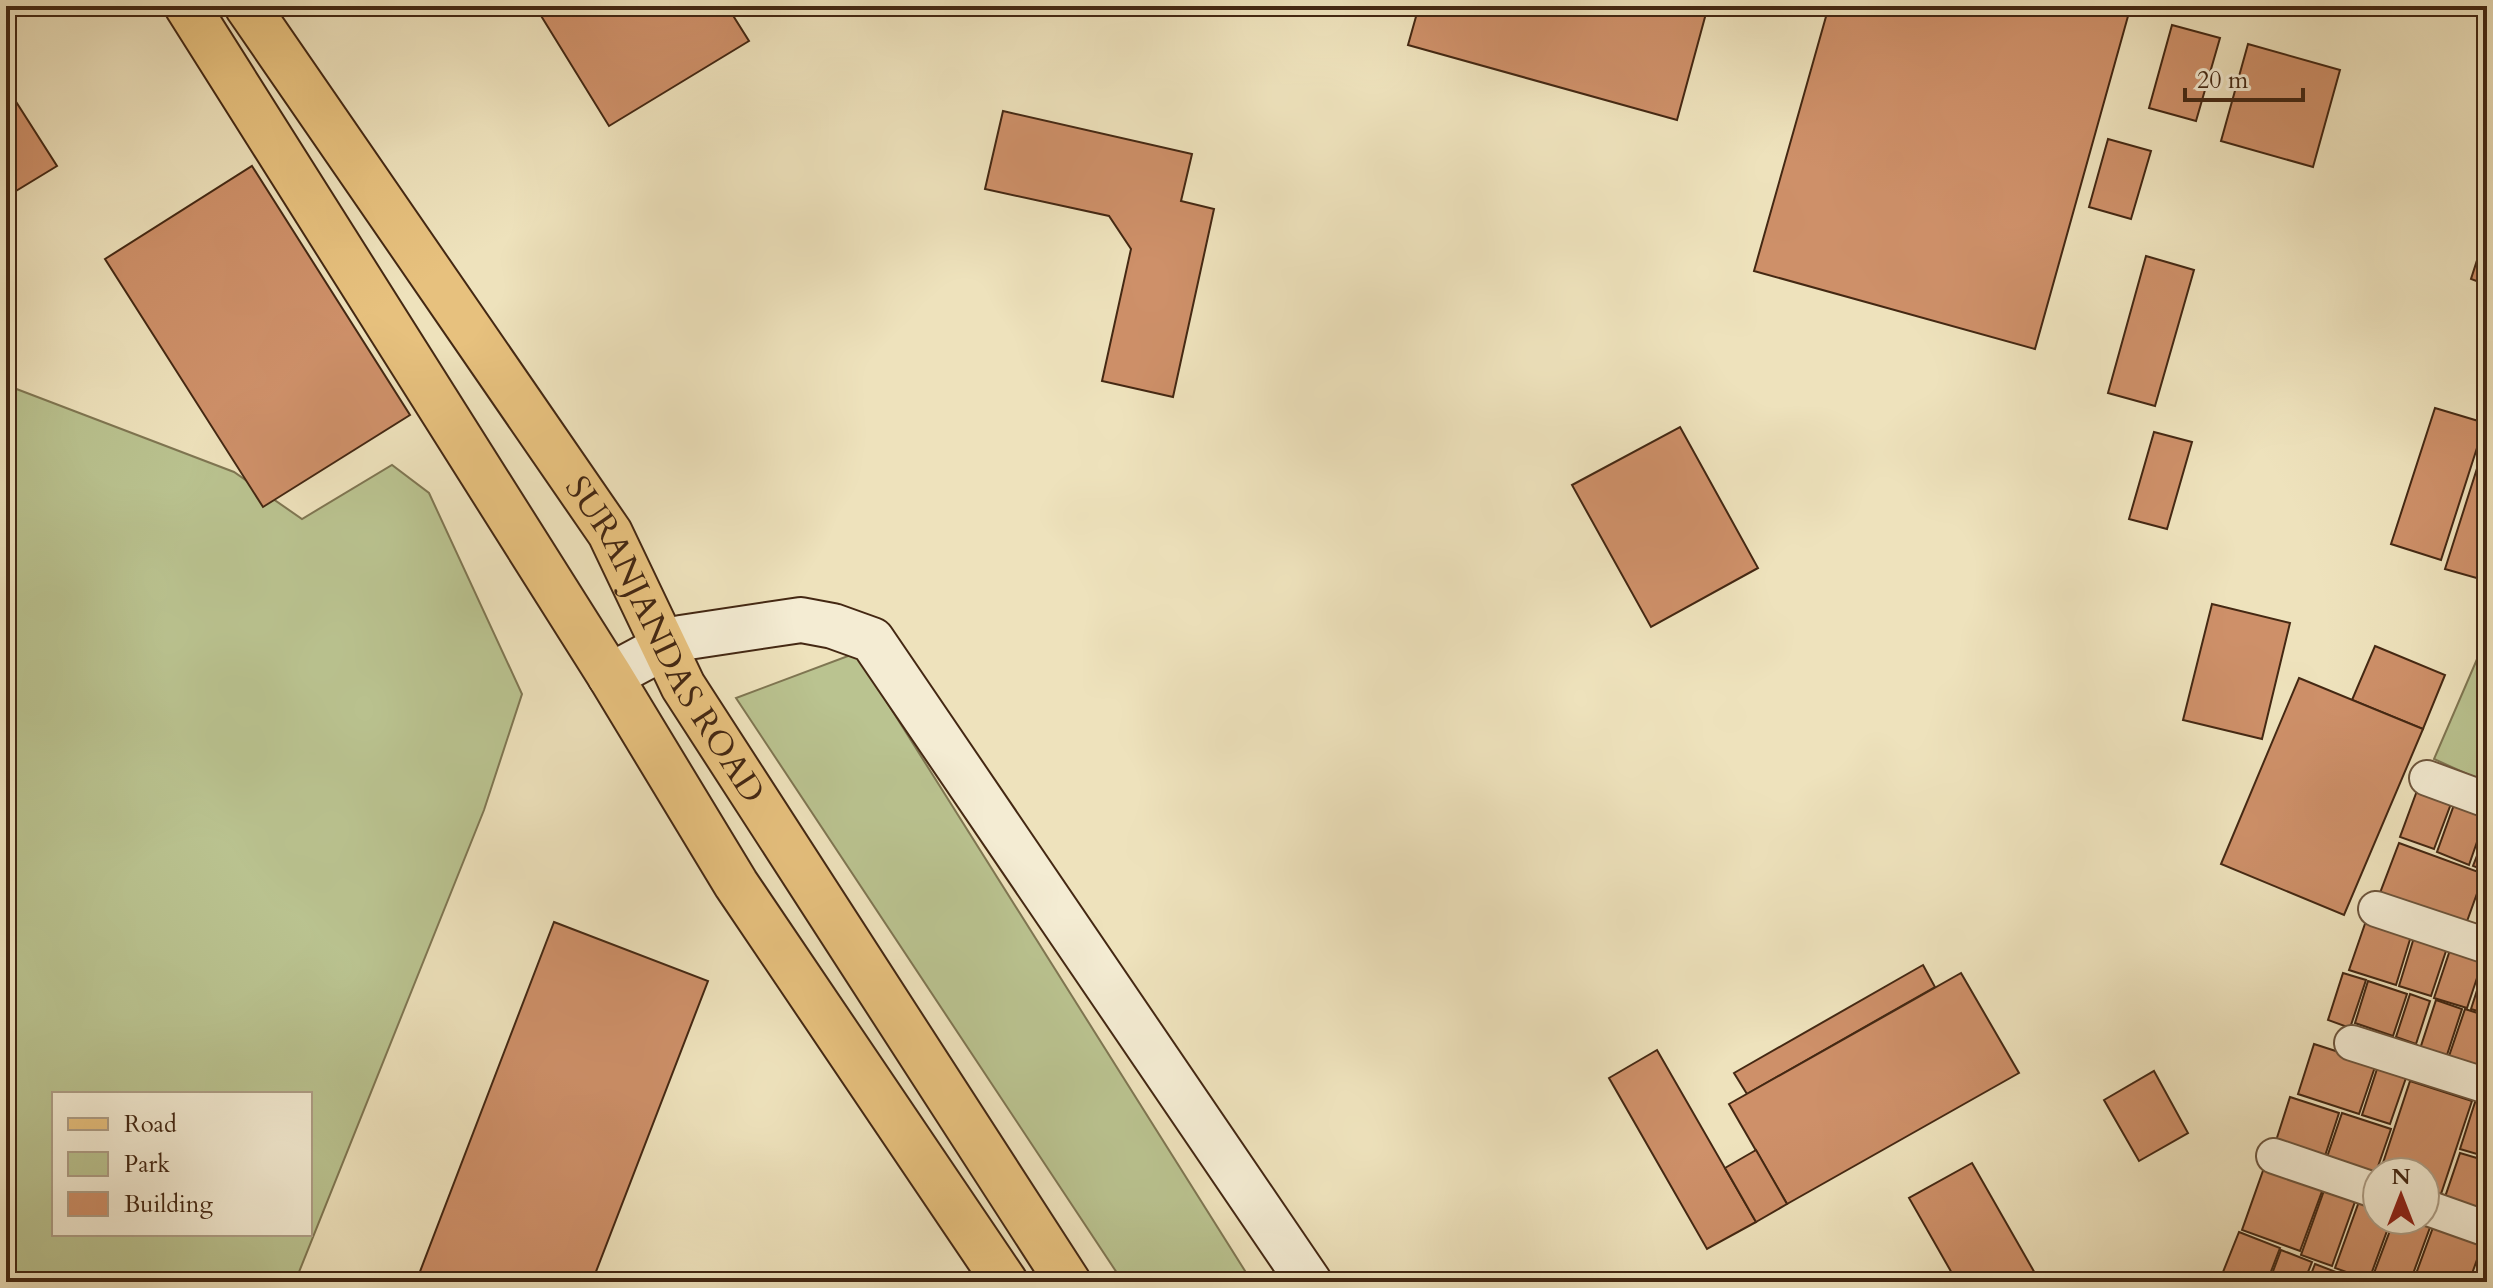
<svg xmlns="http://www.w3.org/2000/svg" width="2493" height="1288" font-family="Cardo,serif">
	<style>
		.green { fill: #bac390; stroke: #7f7652; stroke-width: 2; fill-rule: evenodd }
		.building { fill: #ce9069; stroke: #442813; stroke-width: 2 }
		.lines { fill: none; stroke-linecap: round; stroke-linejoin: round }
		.street-casing { stroke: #6e563d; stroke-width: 38 }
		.secondary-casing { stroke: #442813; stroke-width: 48 }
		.primary-casing { stroke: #442813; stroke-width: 48 }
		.street { stroke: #f4ecd3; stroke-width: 34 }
		.secondary { stroke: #f4ecd3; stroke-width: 44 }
		.primary { stroke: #e7c17e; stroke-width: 44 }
		.labels { text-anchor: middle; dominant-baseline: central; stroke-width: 6; stroke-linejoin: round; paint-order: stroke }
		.street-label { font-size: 34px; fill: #442813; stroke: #f4ecd3 }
	</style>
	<rect width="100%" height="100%" fill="#eee2bc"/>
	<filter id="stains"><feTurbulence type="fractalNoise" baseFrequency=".0025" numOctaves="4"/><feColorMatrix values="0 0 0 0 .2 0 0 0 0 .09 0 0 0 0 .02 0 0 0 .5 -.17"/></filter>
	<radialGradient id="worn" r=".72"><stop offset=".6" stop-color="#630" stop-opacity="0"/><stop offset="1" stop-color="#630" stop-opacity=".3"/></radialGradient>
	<!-- green -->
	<g class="green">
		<path d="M6 385 234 472 302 519 392 465 429 493 522 694 484 810 295 1282H6ZM54 1094H310V1234H54Z"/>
		<path d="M2487 636V783L2434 759Z"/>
		<path d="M856 653 1252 1282H1123L736 698Z"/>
	</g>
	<!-- building -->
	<g class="building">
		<path d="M535 6H727L749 41 609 126Z"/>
		<path d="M1419 6H1708L1677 120 1408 45Z"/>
		<path d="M1829 6H2120L2130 9 2035 349 1754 271Z"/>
		<path d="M2172 25 2220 38 2196 121 2149 108Z"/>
		<path d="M2248 44 2340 70 2313 167 2221 141Z"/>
		<path d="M6 86 57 166 6 197Z"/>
		<path d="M1003 111 1192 154 1181 201 1214 209 1173 397 1102 381 1131 249 1109 216 985 189Z"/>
		<path d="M2108 139 2151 151 2131 219 2089 207Z"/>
		<path d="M252 166 410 415 263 507 105 259Z"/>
		<path d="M2487 229V285L2471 279Z"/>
		<path d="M2146 256 2194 270 2155 406 2108 393Z"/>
		<path d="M2435 408 2485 423 2441 560 2391 544Z"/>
		<path d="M1680 427 1758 568 1651 627 1572 485Z"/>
		<path d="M2154 432 2192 442 2167 529 2129 519Z"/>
		<path d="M2487 437V581L2445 569Z"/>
		<path d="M2212 604 2290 623 2262 739 2183 720Z"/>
		<path d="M2375 646 2445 675 2423 729 2352 700Z"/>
		<path d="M2299 678 2423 729 2344 915 2221 864Z"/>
		<path d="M2418 788 2452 801 2434 849 2400 837Z"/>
		<path d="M2455 802 2487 813 2469 865 2437 852Z"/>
		<path d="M2487 830V871L2473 866Z"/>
		<path d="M2399 843 2484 874 2466 924 2380 893Z"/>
		<path d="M2367 918 2412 933 2396 985 2349 970Z"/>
		<path d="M554 922 708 981 592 1282H416Z"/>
		<path d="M2416 931 2449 942 2431 996 2399 986Z"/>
		<path d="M2452 944 2485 954 2467 1008 2434 998Z"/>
		<path d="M2487 959V1014L2471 1009Z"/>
		<path d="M1923 965 1935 987 1747 1094 1734 1073Z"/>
		<path d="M1961 973 2019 1073 1787 1204 1729 1104Z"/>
		<path d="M2343 973 2366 980 2350 1028 2328 1020Z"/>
		<path d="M2368 981 2407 994 2393 1036 2355 1023Z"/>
		<path d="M2410 994 2430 1001 2416 1044 2396 1037Z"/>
		<path d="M2436 1000 2462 1009 2446 1058 2420 1049Z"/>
		<path d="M2465 1009 2487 1016V1052L2481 1070 2448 1059Z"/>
		<path d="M2314 1044 2376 1064 2359 1114 2298 1094Z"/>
		<path d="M1657 1050 1756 1222 1707 1249 1609 1078Z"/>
		<path d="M2378 1066 2407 1075 2390 1124 2362 1115Z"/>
		<path d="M2154 1071 2188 1133 2139 1161 2104 1100Z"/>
		<path d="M2410 1081 2472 1101 2441 1194 2425 1189V1172H2380Z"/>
		<path d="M2477 1096 2487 1099V1157L2460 1149Z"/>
		<path d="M2290 1097 2339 1113 2323 1162 2274 1147Z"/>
		<path d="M2342 1113 2391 1129 2375 1175 2326 1160Z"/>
		<path d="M1756 1150 1787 1204 1756 1222 1725 1168Z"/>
		<path d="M2460 1153 2487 1161V1215L2444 1200Z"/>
		<path d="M1972 1163 2040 1282H1957L1909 1198Z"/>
		<path d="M2265 1165 2324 1186 2300 1251 2242 1230Z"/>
		<path d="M2326 1185 2357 1196 2332 1266 2301 1255Z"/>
		<path d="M2361 1196 2377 1201V1220H2391L2369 1280 2335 1268Z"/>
		<path d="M2394 1220 2432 1222 2410 1282H2375L2371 1281Z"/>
		<path d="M2435 1222 2484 1240 2469 1282H2413Z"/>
		<path d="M2239 1232 2280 1248 2267 1282H2219Z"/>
		<path d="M2281 1250 2312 1262 2304 1282H2269Z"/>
		<path d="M2315 1264 2362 1282H2308Z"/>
	</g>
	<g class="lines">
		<defs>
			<g id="street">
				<path d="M2427 778 2487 800"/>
				<path d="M2376 909 2487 946"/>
				<path d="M2352 1043 2487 1086"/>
				<path d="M2274 1156 2377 1191"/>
				<path d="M2425 1207 2487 1229"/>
			</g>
			<path id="secondary" d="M610 676 681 638 801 620 833 626 872 640 1309 1282"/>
			<g id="primary">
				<path d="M187 6 610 676 736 884 1005 1282"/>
				<path id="s1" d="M247 6 610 533 683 686 1068 1282"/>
			</g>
		</defs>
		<!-- street casing -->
		<use href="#street" class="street-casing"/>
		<!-- secondary casing -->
		<use href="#secondary" class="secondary-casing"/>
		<!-- primary casing -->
		<use href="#primary" class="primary-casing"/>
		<!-- street -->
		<use href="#street" class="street"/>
		<!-- secondary -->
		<use href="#secondary" class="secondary"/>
		<!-- primary -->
		<use href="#primary" class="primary"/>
	</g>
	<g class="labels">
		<!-- street labels -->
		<g class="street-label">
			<text stroke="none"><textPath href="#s1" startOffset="760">SURANJANDAS ROAD</textPath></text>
		</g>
	</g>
	<!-- margin -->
	<rect width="2493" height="1288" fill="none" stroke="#eee2bc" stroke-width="32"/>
	<rect x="8" y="8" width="2477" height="1272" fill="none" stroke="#442813" stroke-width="4"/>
	<rect x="16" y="16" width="2461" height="1256" fill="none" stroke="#442813" stroke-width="2"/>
	<!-- legend -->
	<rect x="52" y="1092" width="260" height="144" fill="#f4ecd3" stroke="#ae9e86" stroke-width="2"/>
	<rect x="68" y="1118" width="40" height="12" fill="#e7c17e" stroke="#ae9e86" stroke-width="2"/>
	<text x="124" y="1132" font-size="24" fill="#442813">Road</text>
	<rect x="68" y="1152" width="40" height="24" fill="#bac390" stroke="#ae9e86" stroke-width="2"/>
	<text x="124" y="1172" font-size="24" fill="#442813">Park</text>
	<rect x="68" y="1192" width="40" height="24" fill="#ce9069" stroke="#ae9e86" stroke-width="2"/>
	<text x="124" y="1212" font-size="24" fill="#442813">Building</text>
	<!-- north arrow -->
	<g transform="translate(2401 1196)"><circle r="38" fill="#f4ecd3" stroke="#ae9e86" stroke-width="2"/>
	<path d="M0-6L14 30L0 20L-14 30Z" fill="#8f2418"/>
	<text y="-12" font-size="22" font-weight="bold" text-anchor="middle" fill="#442813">N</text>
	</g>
	<!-- scale -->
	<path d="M2185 88v12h118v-12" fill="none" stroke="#442813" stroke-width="4"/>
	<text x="2197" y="88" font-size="24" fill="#442813" stroke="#f4ecd3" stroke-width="6" paint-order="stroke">20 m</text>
	<rect width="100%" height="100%" filter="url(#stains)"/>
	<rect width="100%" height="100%" fill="url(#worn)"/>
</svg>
